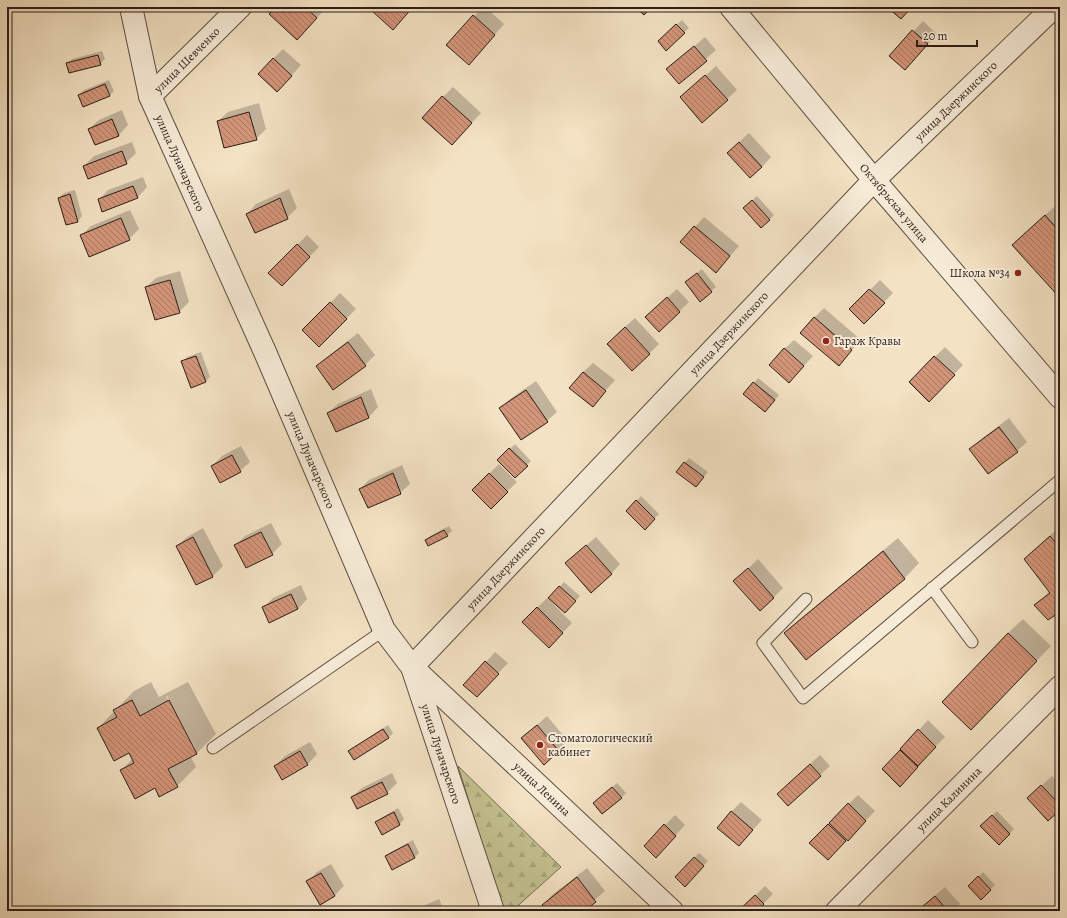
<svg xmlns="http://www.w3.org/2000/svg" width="1067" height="918" font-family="Alegreya,serif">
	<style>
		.forest { fill: url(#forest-firs); stroke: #776f54 }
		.shadow { fill: #0003; fill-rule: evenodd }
		.building { fill: url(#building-back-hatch); stroke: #2b1d18 }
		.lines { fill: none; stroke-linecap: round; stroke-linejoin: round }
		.service-casing { stroke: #5d4e43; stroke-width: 13 }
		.minor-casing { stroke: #5d4e43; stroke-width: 24 }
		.tertiary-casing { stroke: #5d4e43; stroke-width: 24 }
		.service { stroke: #f7ecd8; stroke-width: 11 }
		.minor { stroke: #f7ecd8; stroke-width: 22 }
		.tertiary { stroke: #f7ecd8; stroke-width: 22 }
		.poi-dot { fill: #8f2418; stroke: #f7ecd8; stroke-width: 1.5 }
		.labels { text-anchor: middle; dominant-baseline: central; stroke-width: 4; stroke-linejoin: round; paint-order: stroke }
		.street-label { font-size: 12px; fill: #2b1d18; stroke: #f7ecd8 }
		.poi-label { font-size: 12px; fill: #2b1d18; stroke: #f7ecd8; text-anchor: start }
	</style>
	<defs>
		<pattern id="forest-firs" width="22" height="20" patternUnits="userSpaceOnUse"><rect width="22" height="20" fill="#c3c18f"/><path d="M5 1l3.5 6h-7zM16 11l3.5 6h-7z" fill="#a8a57b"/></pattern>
		<pattern id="building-back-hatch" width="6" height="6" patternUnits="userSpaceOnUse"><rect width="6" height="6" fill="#d39579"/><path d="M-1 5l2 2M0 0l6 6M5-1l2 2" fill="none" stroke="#ab7962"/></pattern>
	</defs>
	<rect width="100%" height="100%" fill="#f3e2c3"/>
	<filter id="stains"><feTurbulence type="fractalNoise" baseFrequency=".005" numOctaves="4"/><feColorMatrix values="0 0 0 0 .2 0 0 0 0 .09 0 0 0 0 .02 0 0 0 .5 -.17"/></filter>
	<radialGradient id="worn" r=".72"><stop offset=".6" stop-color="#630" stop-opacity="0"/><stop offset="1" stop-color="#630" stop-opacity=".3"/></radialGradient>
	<!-- forest -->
	<path class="forest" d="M458 766 561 867 512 911H503Z"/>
	<!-- shadow -->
	<g class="shadow">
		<path d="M276 7H325L326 8 307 29Z"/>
		<path d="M483 7H485L504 24 478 54 448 45Z"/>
		<path d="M682 20 689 28 666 49 659 41Z"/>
		<path d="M923 21 937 34 914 59 891 56Z"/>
		<path d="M705 37 716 50 679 83 668 69Z"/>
		<path d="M283 49 301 65 287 81 273 59Z"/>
		<path d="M102 51 105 59 100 64H67L72 59Z"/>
		<path d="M716 66 737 90 727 99 682 97Z"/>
		<path d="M109 80 114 91 109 96 79 95 84 90Z"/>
		<path d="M453 87 481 113 461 134 423 117Z"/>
		<path d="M259 103 266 129 256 139 218 121 228 112Z"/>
		<path d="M122 110 128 125 119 135 95 144 89 129 99 120Z"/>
		<path d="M749 133 771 157 762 167 738 143Z"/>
		<path d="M132 142 136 153 126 163 84 166 94 156Z"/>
		<path d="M143 177 147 187 138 197 99 200 108 190Z"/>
		<path d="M289 189 297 208 287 218 247 214 256 204Z"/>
		<path d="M75 190 82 216 78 221 59 198 64 193Z"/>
		<path d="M757 196 774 215 769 220 744 208Z"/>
		<path d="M1060 202V296L1028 230Z"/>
		<path d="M130 210 139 229 129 239 81 236 91 226Z"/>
		<path d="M704 217 739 246 716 272 681 242Z"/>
		<path d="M307 235 319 247 282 284 270 273Z"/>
		<path d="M702 269 716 287 700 300 691 278Z"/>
		<path d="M180 271 189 302 179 312 146 287 156 278Z"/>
		<path d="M880 280 893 293 864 323 851 309Z"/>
		<path d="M677 289 689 302 659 331 656 308Z"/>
		<path d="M340 293 356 309 319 346 304 330Z"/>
		<path d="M824 308 861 340 839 364 814 318Z"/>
		<path d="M635 318 659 344 632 370 617 334Z"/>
		<path d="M358 333 375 355 365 365 317 366 327 357Z"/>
		<path d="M794 340 813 356 789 382 784 349Z"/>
		<path d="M945 347 963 365 929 400 910 382Z"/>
		<path d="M201 352 210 377 206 381 192 387 183 362 187 357Z"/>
		<path d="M593 363 615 380 592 406 583 372Z"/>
		<path d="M758 378 779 395 770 406 754 383Z"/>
		<path d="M536 381 557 412 547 421 500 408 510 399Z"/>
		<path d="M371 389 378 407 369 417 328 413 338 404Z"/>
		<path d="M1009 418 1027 442 1017 451 971 449 980 440Z"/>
		<path d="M515 444 531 461 515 477 498 460Z"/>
		<path d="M241 446 250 462 240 471 212 466 222 456Z"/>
		<path d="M689 458 708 472 696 486 678 472Z"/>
		<path d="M499 464 517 482 491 507 473 490Z"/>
		<path d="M402 465 410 484 400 493 360 489 369 480Z"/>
		<path d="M641 496 659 514 645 528 627 511Z"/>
		<path d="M271 523 282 544 272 554 236 545 245 536Z"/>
		<path d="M449 526 452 531 447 535 426 540 430 536Z"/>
		<path d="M1060 526V611L1036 605 1050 591 1025 559Z"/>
		<path d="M203 528 223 566 213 576 197 584 177 546 187 537Z"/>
		<path d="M596 537 620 564 611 574 576 554Z"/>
		<path d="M898 538 919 563 905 578 806 659 785 633 800 619Z"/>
		<path d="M758 559 783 588 773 598 735 581Z"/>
		<path d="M564 582 580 596 570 607 550 598Z"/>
		<path d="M301 585 307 599 298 609 263 608 273 598Z"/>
		<path d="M547 598 572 623 549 647 523 622Z"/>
		<path d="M1023 619 1051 646 971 729 1008 633Z"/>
		<path d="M495 652 508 663 486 686V662Z"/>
		<path d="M151 682 159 697 188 682 216 734 197 753 191 757 196 767 177 786 155 787 121 771 133 758 130 752 98 728 134 691ZM166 696H167L195 748H193Z"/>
		<path d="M547 716 568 741 544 763 522 738Z"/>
		<path d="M928 720 945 737 926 756 927 757 910 776 883 769Z"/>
		<path d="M388 725 393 733 389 737 355 759 350 751 354 747Z"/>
		<path d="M310 742 317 754 308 764 282 778 275 766 285 756Z"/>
		<path d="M820 755 830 766 820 775 788 784Z"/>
		<path d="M392 773 397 783 387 793 352 797 362 788Z"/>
		<path d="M1052 776 1060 785V808L1038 789Z"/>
		<path d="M617 783 626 793 621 798 599 799Z"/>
		<path d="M858 795 875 811 838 849 828 824Z"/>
		<path d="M741 802 762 820 739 845 731 812Z"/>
		<path d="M398 808 404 819 400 824 382 833 376 822 381 818Z"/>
		<path d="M997 811 1014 829 999 844 981 826Z"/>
		<path d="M675 815 685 825 665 847 645 846Z"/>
		<path d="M413 840 419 853 415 857 393 869 386 856 391 852Z"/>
		<path d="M699 853 708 861 685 885 676 877Z"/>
		<path d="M331 864 344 886 334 896 308 882 317 872Z"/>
		<path d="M587 868 605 891 582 911H547L543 905 552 895Z"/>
		<path d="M983 872 995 885 981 898 969 886Z"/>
		<path d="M765 886 773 894 756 911H740Z"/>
		<path d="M945 887 960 904 953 911H917Z"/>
		<path d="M439 899 444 911H412Z"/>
	</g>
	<!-- building -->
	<g class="building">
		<path d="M275 7H305L317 18 297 40 269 14Z"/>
		<path d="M373 7H413L393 30 371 10Z"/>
		<path d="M635 7H652L644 15Z"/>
		<path d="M887 7H912L901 19Z"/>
		<path d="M473 15 495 35 469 65 446 45Z"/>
		<path d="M676 24 685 33 666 51 658 41Z"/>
		<path d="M912 30 928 44 905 70 889 56Z"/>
		<path d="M694 46 707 61 679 84 666 69Z"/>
		<path d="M98 55 101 65 69 73 66 63Z"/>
		<path d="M273 58 292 76 277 92 258 74Z"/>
		<path d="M705 75 728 100 702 123 680 97Z"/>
		<path d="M105 84 110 96 83 107 78 95Z"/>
		<path d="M442 96 472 123 452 145 422 118Z"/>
		<path d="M249 112 257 140 224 148 217 121Z"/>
		<path d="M112 119 119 136 95 145 88 129Z"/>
		<path d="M739 142 762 167 750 178 727 153Z"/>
		<path d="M122 151 127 164 88 179 83 166Z"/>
		<path d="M133 186 138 198 102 212 98 199Z"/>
		<path d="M70 194 78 222 66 225 58 198Z"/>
		<path d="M280 198 288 219 255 233 246 214Z"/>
		<path d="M752 200 770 220 761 228 743 208Z"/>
		<path d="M1045 215 1060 232V298L1012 245Z"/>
		<path d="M121 218 130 240 89 257 80 235Z"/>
		<path d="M694 226 730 256 716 273 680 242Z"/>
		<path d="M297 244 310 257 282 286 268 273Z"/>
		<path d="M697 273 712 292 700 302 685 282Z"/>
		<path d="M170 280 180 313 155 320 145 287Z"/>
		<path d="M869 289 885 303 864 324 849 309Z"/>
		<path d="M667 297 680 312 659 332 645 317Z"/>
		<path d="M330 302 347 319 319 347 302 330Z"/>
		<path d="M814 317 852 350 839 366 800 333Z"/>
		<path d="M625 327 650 354 632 371 607 344Z"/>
		<path d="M348 342 366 366 333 390 316 366Z"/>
		<path d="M784 348 804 366 789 383 769 365Z"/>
		<path d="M196 356 206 382 191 388 181 361Z"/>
		<path d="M934 356 955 375 929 402 909 382Z"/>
		<path d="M583 372 606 391 593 407 569 388Z"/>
		<path d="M753 382 775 400 765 412 743 394Z"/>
		<path d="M526 390 548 422 521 440 499 408Z"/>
		<path d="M361 397 369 418 336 432 327 413Z"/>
		<path d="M999 427 1018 452 988 474 969 449Z"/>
		<path d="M509 448 528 466 515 478 497 460Z"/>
		<path d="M232 455 241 472 220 483 211 466Z"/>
		<path d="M684 462 704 477 696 487 676 472Z"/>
		<path d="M393 473 401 494 368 508 359 489Z"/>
		<path d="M489 473 508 492 491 509 472 490Z"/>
		<path d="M636 500 655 519 645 530 626 511Z"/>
		<path d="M444 530 448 536 428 546 425 540Z"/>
		<path d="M261 532 273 555 246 568 234 545Z"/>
		<path d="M1050 536 1060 548V612L1048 620 1034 605 1050 593 1024 559Z"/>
		<path d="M193 537 213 577 196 585 176 546Z"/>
		<path d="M586 545 612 574 591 593 565 563Z"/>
		<path d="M883 551 905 579 806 660 784 633Z"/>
		<path d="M748 568 774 598 760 611 733 581Z"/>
		<path d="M559 586 576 601 565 613 548 598Z"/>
		<path d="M291 594 298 609 269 623 262 607Z"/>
		<path d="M537 607 563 633 549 648 522 622Z"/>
		<path d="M1008 633 1037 661 971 730 942 702Z"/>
		<path d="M485 661 499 674 477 697 463 685Z"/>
		<path d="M132 700 140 716 169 700 197 754 168 769 178 787 159 797 155 788 135 799 120 770 134 763 129 753 114 761 97 728 117 717 113 710Z"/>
		<path d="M537 725 559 751 544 765 521 738Z"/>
		<path d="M383 729 389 738 354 760 348 751Z"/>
		<path d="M918 729 936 747 918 766 900 749Z"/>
		<path d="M900 750 918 767 900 787 882 769Z"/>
		<path d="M300 751 308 765 282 780 274 766Z"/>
		<path d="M810 764 821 776 788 806 777 794Z"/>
		<path d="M382 782 388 794 357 809 351 797Z"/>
		<path d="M1041 785 1060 805V810L1048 821 1027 798Z"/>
		<path d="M612 787 622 798 602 814 593 803Z"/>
		<path d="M848 803 866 821 848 841 829 823Z"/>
		<path d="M731 811 753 830 739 846 717 828Z"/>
		<path d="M394 812 400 825 382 835 375 822Z"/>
		<path d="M992 815 1010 834 999 845 980 826Z"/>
		<path d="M664 824 676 836 656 858 644 846Z"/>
		<path d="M828 824 846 841 828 860 809 843Z"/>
		<path d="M408 844 415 858 392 870 385 856Z"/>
		<path d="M694 857 704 866 685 887 675 877Z"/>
		<path d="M321 873 335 896 320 905 306 881Z"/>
		<path d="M978 876 991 890 981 900 968 886Z"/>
		<path d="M577 877 596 902 584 911H546L542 905Z"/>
		<path d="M755 895 764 904 758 911H738Z"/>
		<path d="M935 896 948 911H917Z"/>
	</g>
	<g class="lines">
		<defs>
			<g id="service">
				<path d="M932 588 972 642"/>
				<path d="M806 599 763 643 803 698 1060 480"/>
				<path d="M213 748 384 630"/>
			</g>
			<g id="minor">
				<path d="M731 7 874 180 1060 397"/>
				<path d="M150 96 240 7"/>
				<path d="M493 911 412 667 874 180 1054 7"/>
			</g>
			<g id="tertiary">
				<path d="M131 7 150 96 265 352 384 630 412 667 672 911"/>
				<path d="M837 911 1060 687"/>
			</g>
		</defs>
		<!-- service casing -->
		<use href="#service" class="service-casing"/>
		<!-- minor casing -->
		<use href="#minor" class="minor-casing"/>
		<!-- tertiary casing -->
		<use href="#tertiary" class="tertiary-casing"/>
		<!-- service -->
		<use href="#service" class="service"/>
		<!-- minor -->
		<use href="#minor" class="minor"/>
		<!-- tertiary -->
		<use href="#tertiary" class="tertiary"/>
	</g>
	<!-- markers -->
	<g class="poi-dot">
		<circle cx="1018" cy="273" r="4"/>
		<circle cx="826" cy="341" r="4"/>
		<circle cx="540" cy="745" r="4"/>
	</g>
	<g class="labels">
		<!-- street labels -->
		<g class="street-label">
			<text transform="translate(187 60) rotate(-45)">улица Шевченко</text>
			<text transform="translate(956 101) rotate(-44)">улица Дзержинского</text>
			<text transform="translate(180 163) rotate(66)">улица Луначарского</text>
			<text transform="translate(894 203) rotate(50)">Октябрьская улица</text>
			<text transform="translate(729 333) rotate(-47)">улица Дзержинского</text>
			<text transform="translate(311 460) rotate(67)">улица Луначарского</text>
			<text transform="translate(506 568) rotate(-47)">улица Дзержинского</text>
			<text transform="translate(441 754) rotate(72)">улица Луначарского</text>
			<text transform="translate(542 789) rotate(43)">улица Ленина</text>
			<text transform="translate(949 799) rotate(-45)">улица Калинина</text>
		</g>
		<!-- poi labels -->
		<g class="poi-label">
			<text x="1010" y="273" text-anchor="end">Школа №34</text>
			<text x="834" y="341">Гараж Кравы</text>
			<text x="548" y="738">Стоматологический<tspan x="548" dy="14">кабинет</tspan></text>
		</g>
	</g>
	<!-- margin -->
	<rect width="1067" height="918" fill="none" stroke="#f3e2c3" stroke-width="24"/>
	<rect x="8" y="8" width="1051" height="902" fill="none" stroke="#2b1d18" stroke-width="2"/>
	<rect x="12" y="12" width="1043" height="894" fill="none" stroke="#2b1d18"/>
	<!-- scale -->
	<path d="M917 40v6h60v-6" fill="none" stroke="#2b1d18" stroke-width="2"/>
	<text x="923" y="40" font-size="12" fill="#2b1d18" stroke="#f7ecd8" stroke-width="3" paint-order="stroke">20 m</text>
	<rect width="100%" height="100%" filter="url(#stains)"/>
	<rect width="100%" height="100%" fill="url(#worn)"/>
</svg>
